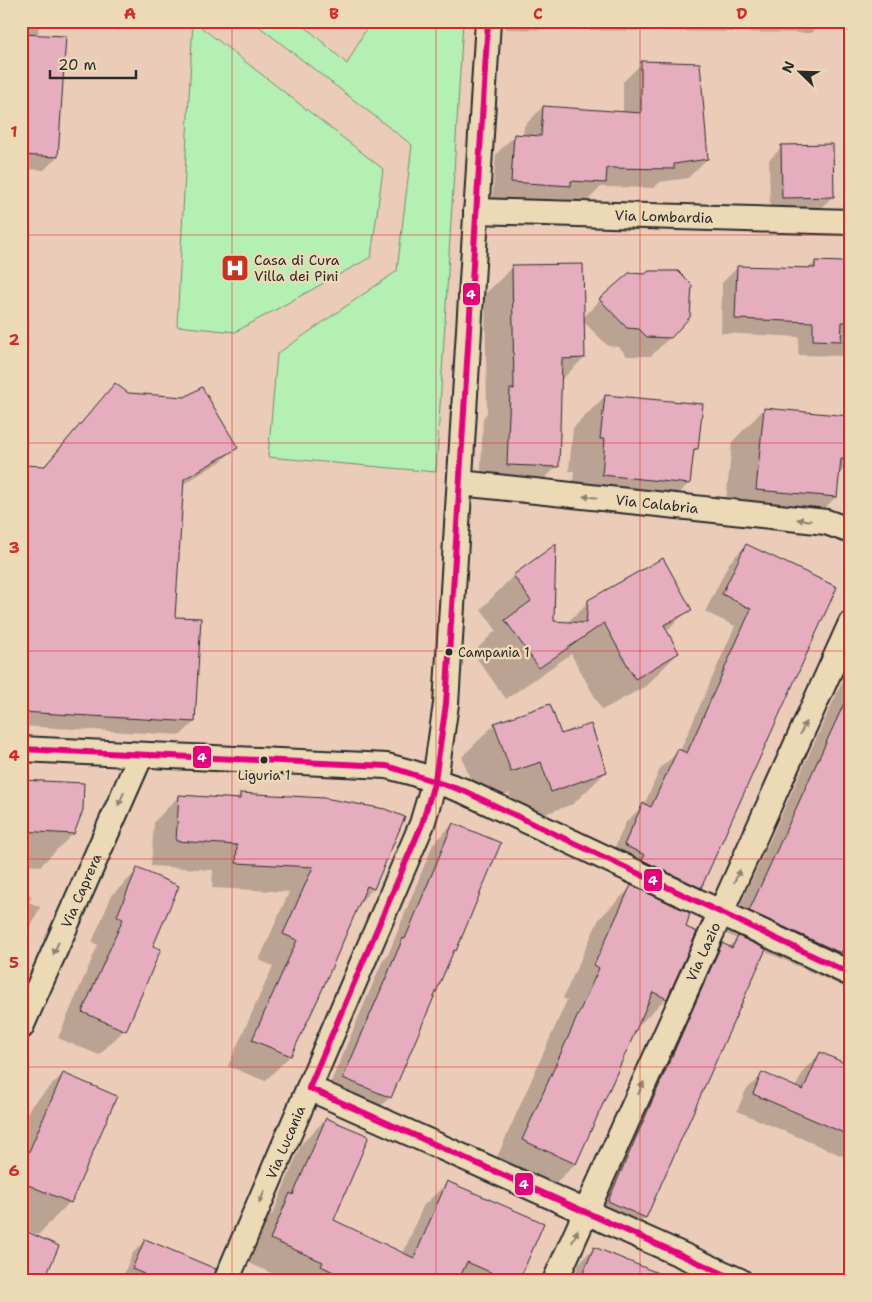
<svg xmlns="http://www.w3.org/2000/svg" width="872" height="1302" font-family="'Shantell Sans',sans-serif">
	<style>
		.green { fill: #b4efb4; stroke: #708d70 }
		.shadow { fill: #0003 }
		.building { fill: #e6adbf; stroke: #2b2b2b }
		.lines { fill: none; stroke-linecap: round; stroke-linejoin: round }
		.street-casing { stroke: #2b2b2b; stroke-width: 28 }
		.street { stroke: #ecdab7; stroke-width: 24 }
		.bus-1-casing { stroke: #ecdab7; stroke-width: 10 }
		.bus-1 { stroke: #e5007d; stroke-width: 6 }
		.oneway { fill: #8c8271 }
		.grid { fill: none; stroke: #d62828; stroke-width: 1; stroke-opacity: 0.55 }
		.bus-dot { fill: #2b2b2b; stroke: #ecdab7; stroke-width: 2 }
		.labels { text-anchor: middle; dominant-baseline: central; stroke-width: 5; stroke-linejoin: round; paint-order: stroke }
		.bus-label { font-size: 13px; fill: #2b2b2b; stroke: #ecdab7; text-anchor: start }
		.street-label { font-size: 14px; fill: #2b2b2b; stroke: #ecdab7 }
		.poi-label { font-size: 14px; fill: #2b2b2b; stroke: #ecdab7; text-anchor: start }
		.line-badge { stroke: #ecdab7; stroke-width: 2 }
		.badge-label { font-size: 14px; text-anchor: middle; font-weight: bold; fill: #fff }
		.neatline { fill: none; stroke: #d62828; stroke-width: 2 }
		.grid-label { font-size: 16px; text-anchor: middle; font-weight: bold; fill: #d62828 }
	</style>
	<rect width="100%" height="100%" fill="#eaccb9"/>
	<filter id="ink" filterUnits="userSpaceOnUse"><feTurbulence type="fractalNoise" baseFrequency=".02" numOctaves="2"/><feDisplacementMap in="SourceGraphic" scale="10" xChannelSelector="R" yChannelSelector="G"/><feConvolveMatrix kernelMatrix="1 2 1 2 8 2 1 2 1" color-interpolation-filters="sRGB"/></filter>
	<g filter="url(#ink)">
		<!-- green -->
		<g class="green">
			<path d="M193 21 383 169 371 257 235 332 177 326Z"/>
			<path d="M252 21H299L347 64 370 21H463L436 472 268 457 277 354 397 271 412 145Z"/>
		</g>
		<!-- shadow -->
		<g class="shadow">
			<path d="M21 21H39L38 36 57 157 44 170 25 169 21 224Z"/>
			<path d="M506 21H851V27H817L812 33 506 29Z"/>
			<path d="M642 63 707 159 688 178 660 182 654 188 601 187 586 202 556 199 550 205 492 201 496 154 515 135 523 136 524 126 543 107 623 113V82Z"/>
			<path d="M782 147 833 196 820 209 770 210 769 160Z"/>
			<path d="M816 262 841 271 851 272V378L849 356 798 355 799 337 721 333 722 283 737 268 808 269Z"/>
			<path d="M513 267 583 318 600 300 670 337 651 356H627L619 347 608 346 583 321 584 358 560 381 557 466 530 494 480 492 483 418 487 413 485 294Z"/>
			<path d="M115 385 127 395 236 447 223 460 182 485 173 618 194 722 181 735 21 726V466L43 467Z"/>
			<path d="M605 396 697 448 692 453 689 483 657 516 570 507 574 471H569L573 428Z"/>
			<path d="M764 409 851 417V462L838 475 836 497 803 529 724 522 732 442Z"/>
			<path d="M746 545 835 588 700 887 682 904 608 863 626 822 644 805 661 767 680 751 735 626 705 612 729 563Z"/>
			<path d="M555 547 552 622 567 623 589 601 686 612 666 632 678 653 646 686 602 710 571 654 506 699 473 653 496 630 481 609 513 576Z"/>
			<path d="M851 662V990L764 951 645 1218 632 1231 596 1214 709 958 722 945 728 947 737 939 727 934Z"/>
			<path d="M495 724 560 736 606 772 573 804 519 823 509 793 479 804 462 757Z"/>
			<path d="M21 782 73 834 40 866 21 865Z"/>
			<path d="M241 794 404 818 373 889 358 904 290 1056 265 1081 228 1066 273 966 259 960 289 892 212 888 213 870 151 866 154 822 179 796 235 800Z"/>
			<path d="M453 824 390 1097 370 1117 324 1098 383 960 388 955 433 844Z"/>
			<path d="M138 870 152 946 124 1030 99 1055 58 1038 98 945 92 942 112 895Z"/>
			<path d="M631 887 666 998 636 1028 575 1164 543 1196 490 1173 567 1000 563 998 599 919Z"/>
			<path d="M21 891 32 896 29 902 40 907 21 949Z"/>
			<path d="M820 1053 851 1067V1151L845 1157 737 1111 746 1090 763 1074 795 1088 804 1070Z"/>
			<path d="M63 1074 70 1202 38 1235 21 1228V1129L30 1107Z"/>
			<path d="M326 1119 332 1220 403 1254 423 1206 447 1183 517 1281H289L247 1262 267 1218 273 1213 302 1143Z"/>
			<path d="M145 1241 197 1281H121L132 1254Z"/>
			<path d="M594 1248 649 1281H573L579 1263Z"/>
		</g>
		<!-- building -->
		<g class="building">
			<path d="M21 34 66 36 58 157 21 155Z"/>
			<path d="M641 61 700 63 708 159 674 164V169L607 168 606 183 571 181V186L511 182 514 134 541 136 543 106 641 113Z"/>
			<path d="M833 144 834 197 782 198 781 145Z"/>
			<path d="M815 261 843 262V270L851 271 850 322H842L841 341 813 340V322L735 319 737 266 815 268Z"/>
			<path d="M583 264 585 358 562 359 559 467 507 465 510 389H514L512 265Z"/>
			<path d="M649 271H678L692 285 690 317 671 338 647 337 639 329 627 328 599 299 629 273 645 274Z"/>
			<path d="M115 383 128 393 185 397 202 387 238 448 184 479 175 617 201 618 195 722 21 712V465L45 466Z"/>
			<path d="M605 395 703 404 698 449H694L690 484 602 475 605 439H600Z"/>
			<path d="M764 408 849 416 851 460 841 459 837 497 756 490Z"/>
			<path d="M556 544 554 621 586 623 588 600 663 558 692 610 664 625 679 653 635 679 604 623 539 668 505 620 531 601 513 575Z"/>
			<path d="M746 544 837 587 701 888 642 860 645 855 624 845 643 803 651 807 678 749 687 753 751 609 722 594Z"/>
			<path d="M851 688V932L841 953 749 911Z"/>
			<path d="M550 704 561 734 591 724 607 772 551 792 541 762 511 772 494 723Z"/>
			<path d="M21 780 84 783 83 810 74 834 21 831Z"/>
			<path d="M240 793 324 798 385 809 405 817 374 889 367 886 319 997 291 1056 252 1040 297 940 283 934 313 867 236 863 237 845 176 841 179 795 240 799Z"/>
			<path d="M453 823 501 843 456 951 454 950 391 1098 343 1078 403 938 405 939Z"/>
			<path d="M137 868 179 886 153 946 161 949 126 1031 82 1012 123 919 117 916Z"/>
			<path d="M631 885 690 913 686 927 697 932 667 999 653 992 576 1164 522 1140 599 968 594 965Z"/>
			<path d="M738 936 766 949 646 1218 608 1201 722 943 732 948Z"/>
			<path d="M820 1052 851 1066V1136L753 1094 762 1072 803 1090Z"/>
			<path d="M63 1073 117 1096 71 1203 21 1182V1170Z"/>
			<path d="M326 1118 369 1136 334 1220 414 1258 447 1181 544 1223 519 1281H511L467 1262 459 1279 463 1281H352L321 1266 323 1262 270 1239 290 1193 293 1195Z"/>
			<path d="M21 1229 59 1246 44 1281H21Z"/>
			<path d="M145 1239 216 1269 213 1281H142L144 1274 132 1269Z"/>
			<path d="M594 1247 675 1280V1281H580Z"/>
		</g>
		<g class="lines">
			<defs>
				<g id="street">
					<path id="s1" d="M476 211 851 222"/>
					<path id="s2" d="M460 483 826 522 851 531"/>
					<path d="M21 749 387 766 413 773 464 791 851 974"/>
					<path id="s3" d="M21 1027 141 755"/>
					<path d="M309 1088 740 1281"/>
					<path id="s4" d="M226 1281 422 824 435 780 446 704 488 21"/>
					<path id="s5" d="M555 1281 851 623"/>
				</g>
			</defs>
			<!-- street casing -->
			<use href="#street" class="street-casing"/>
			<!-- street -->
			<use href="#street" class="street"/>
			<defs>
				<g id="bus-1">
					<path d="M21 749 387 766 464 791 851 974"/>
					<path d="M309 1088 422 824 435 780 446 704 488 21"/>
					<path d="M309 1088 739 1281"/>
				</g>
			</defs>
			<!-- bus-1 casing -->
			<use href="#bus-1" class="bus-1-casing"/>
			<!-- bus-1 -->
			<use href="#bus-1" class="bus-1"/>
		</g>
		<!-- one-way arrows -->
		<defs><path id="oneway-solid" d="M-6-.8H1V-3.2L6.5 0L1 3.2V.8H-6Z" transform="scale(1.25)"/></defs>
		<g class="oneway">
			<use href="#oneway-solid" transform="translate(590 497) rotate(-174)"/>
			<use href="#oneway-solid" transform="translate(804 520) rotate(-174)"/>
			<use href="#oneway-solid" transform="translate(803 728) rotate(-66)"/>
			<use href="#oneway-solid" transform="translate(121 799) rotate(114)"/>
			<use href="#oneway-solid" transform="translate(737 876) rotate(-66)"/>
			<use href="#oneway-solid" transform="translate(56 948) rotate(114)"/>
			<use href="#oneway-solid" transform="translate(641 1088) rotate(-66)"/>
			<use href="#oneway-solid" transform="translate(262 1197) rotate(113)"/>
			<use href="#oneway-solid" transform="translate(575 1236) rotate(-66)"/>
		</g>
	</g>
	<!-- grid -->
	<path class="grid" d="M232 21V1281M436 21V1281M640 21V1281M21 235H851M21 443H851M21 651H851M21 859H851M21 1067H851"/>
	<!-- icons -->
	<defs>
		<symbol id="hospital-square" viewBox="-11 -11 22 22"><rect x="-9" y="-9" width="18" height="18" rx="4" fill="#c8321e" stroke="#ecdab7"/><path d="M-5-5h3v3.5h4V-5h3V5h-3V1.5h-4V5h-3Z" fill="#fff"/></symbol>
	</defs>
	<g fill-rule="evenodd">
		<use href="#hospital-square" x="219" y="252" width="32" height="32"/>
	</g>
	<!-- markers -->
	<g class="bus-dot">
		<circle cx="449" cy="652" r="4.5"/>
		<circle cx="264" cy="760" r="4.5"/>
	</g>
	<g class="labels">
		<!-- bus labels -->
		<g class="bus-label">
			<text x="458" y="652">Campania 1</text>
			<text x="264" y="775" text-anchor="middle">Liguria 1</text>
		</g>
		<!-- street labels -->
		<g class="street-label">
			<text stroke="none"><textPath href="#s1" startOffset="188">Via Lombardia</textPath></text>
			<text stroke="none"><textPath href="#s2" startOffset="198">Via Calabria</textPath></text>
			<text stroke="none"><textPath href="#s3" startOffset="149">Via Caprera</textPath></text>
			<text stroke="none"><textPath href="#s5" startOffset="361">Via Lazio</textPath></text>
			<text stroke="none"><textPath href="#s4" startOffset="151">Via Lucania</textPath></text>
		</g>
		<!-- poi labels -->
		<g class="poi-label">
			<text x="254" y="260">Casa di Cura<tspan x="254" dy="16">Villa dei Pini</tspan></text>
		</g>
	</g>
	<g class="line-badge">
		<rect x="462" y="282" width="19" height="24" rx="5" fill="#e5007d"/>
		<rect x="192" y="745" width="20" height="24" rx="5" fill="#e5007d"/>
		<rect x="643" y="868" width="20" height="24" rx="5" fill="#e5007d"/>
		<rect x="514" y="1172" width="20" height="24" rx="5" fill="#e5007d"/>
	</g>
	<g class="badge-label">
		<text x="471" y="299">4</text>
		<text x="202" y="762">4</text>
		<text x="653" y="885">4</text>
		<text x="524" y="1189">4</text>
	</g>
	<!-- margin -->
	<rect width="872" height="1302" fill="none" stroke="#ecdab7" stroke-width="55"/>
	<!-- north arrow -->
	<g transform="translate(800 72) rotate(293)" stroke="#ecdab7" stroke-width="4" paint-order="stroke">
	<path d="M0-4L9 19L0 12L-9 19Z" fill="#2b2b2b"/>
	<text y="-8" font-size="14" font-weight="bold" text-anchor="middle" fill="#2b2b2b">N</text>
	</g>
	<!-- scale -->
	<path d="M50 70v8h86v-8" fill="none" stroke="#2b2b2b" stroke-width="2.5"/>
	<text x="58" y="70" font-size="15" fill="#2b2b2b" stroke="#ecdab7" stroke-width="4" paint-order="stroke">20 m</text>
	<rect x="28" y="28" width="816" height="1246" class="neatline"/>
	<g class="grid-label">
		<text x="130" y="19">A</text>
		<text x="334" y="19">B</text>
		<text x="538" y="19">C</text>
		<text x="742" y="19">D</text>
		<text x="14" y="137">1</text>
		<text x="14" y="345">2</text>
		<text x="14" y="553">3</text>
		<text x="14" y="761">4</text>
		<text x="14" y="968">5</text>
		<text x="14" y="1176">6</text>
	</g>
</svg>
